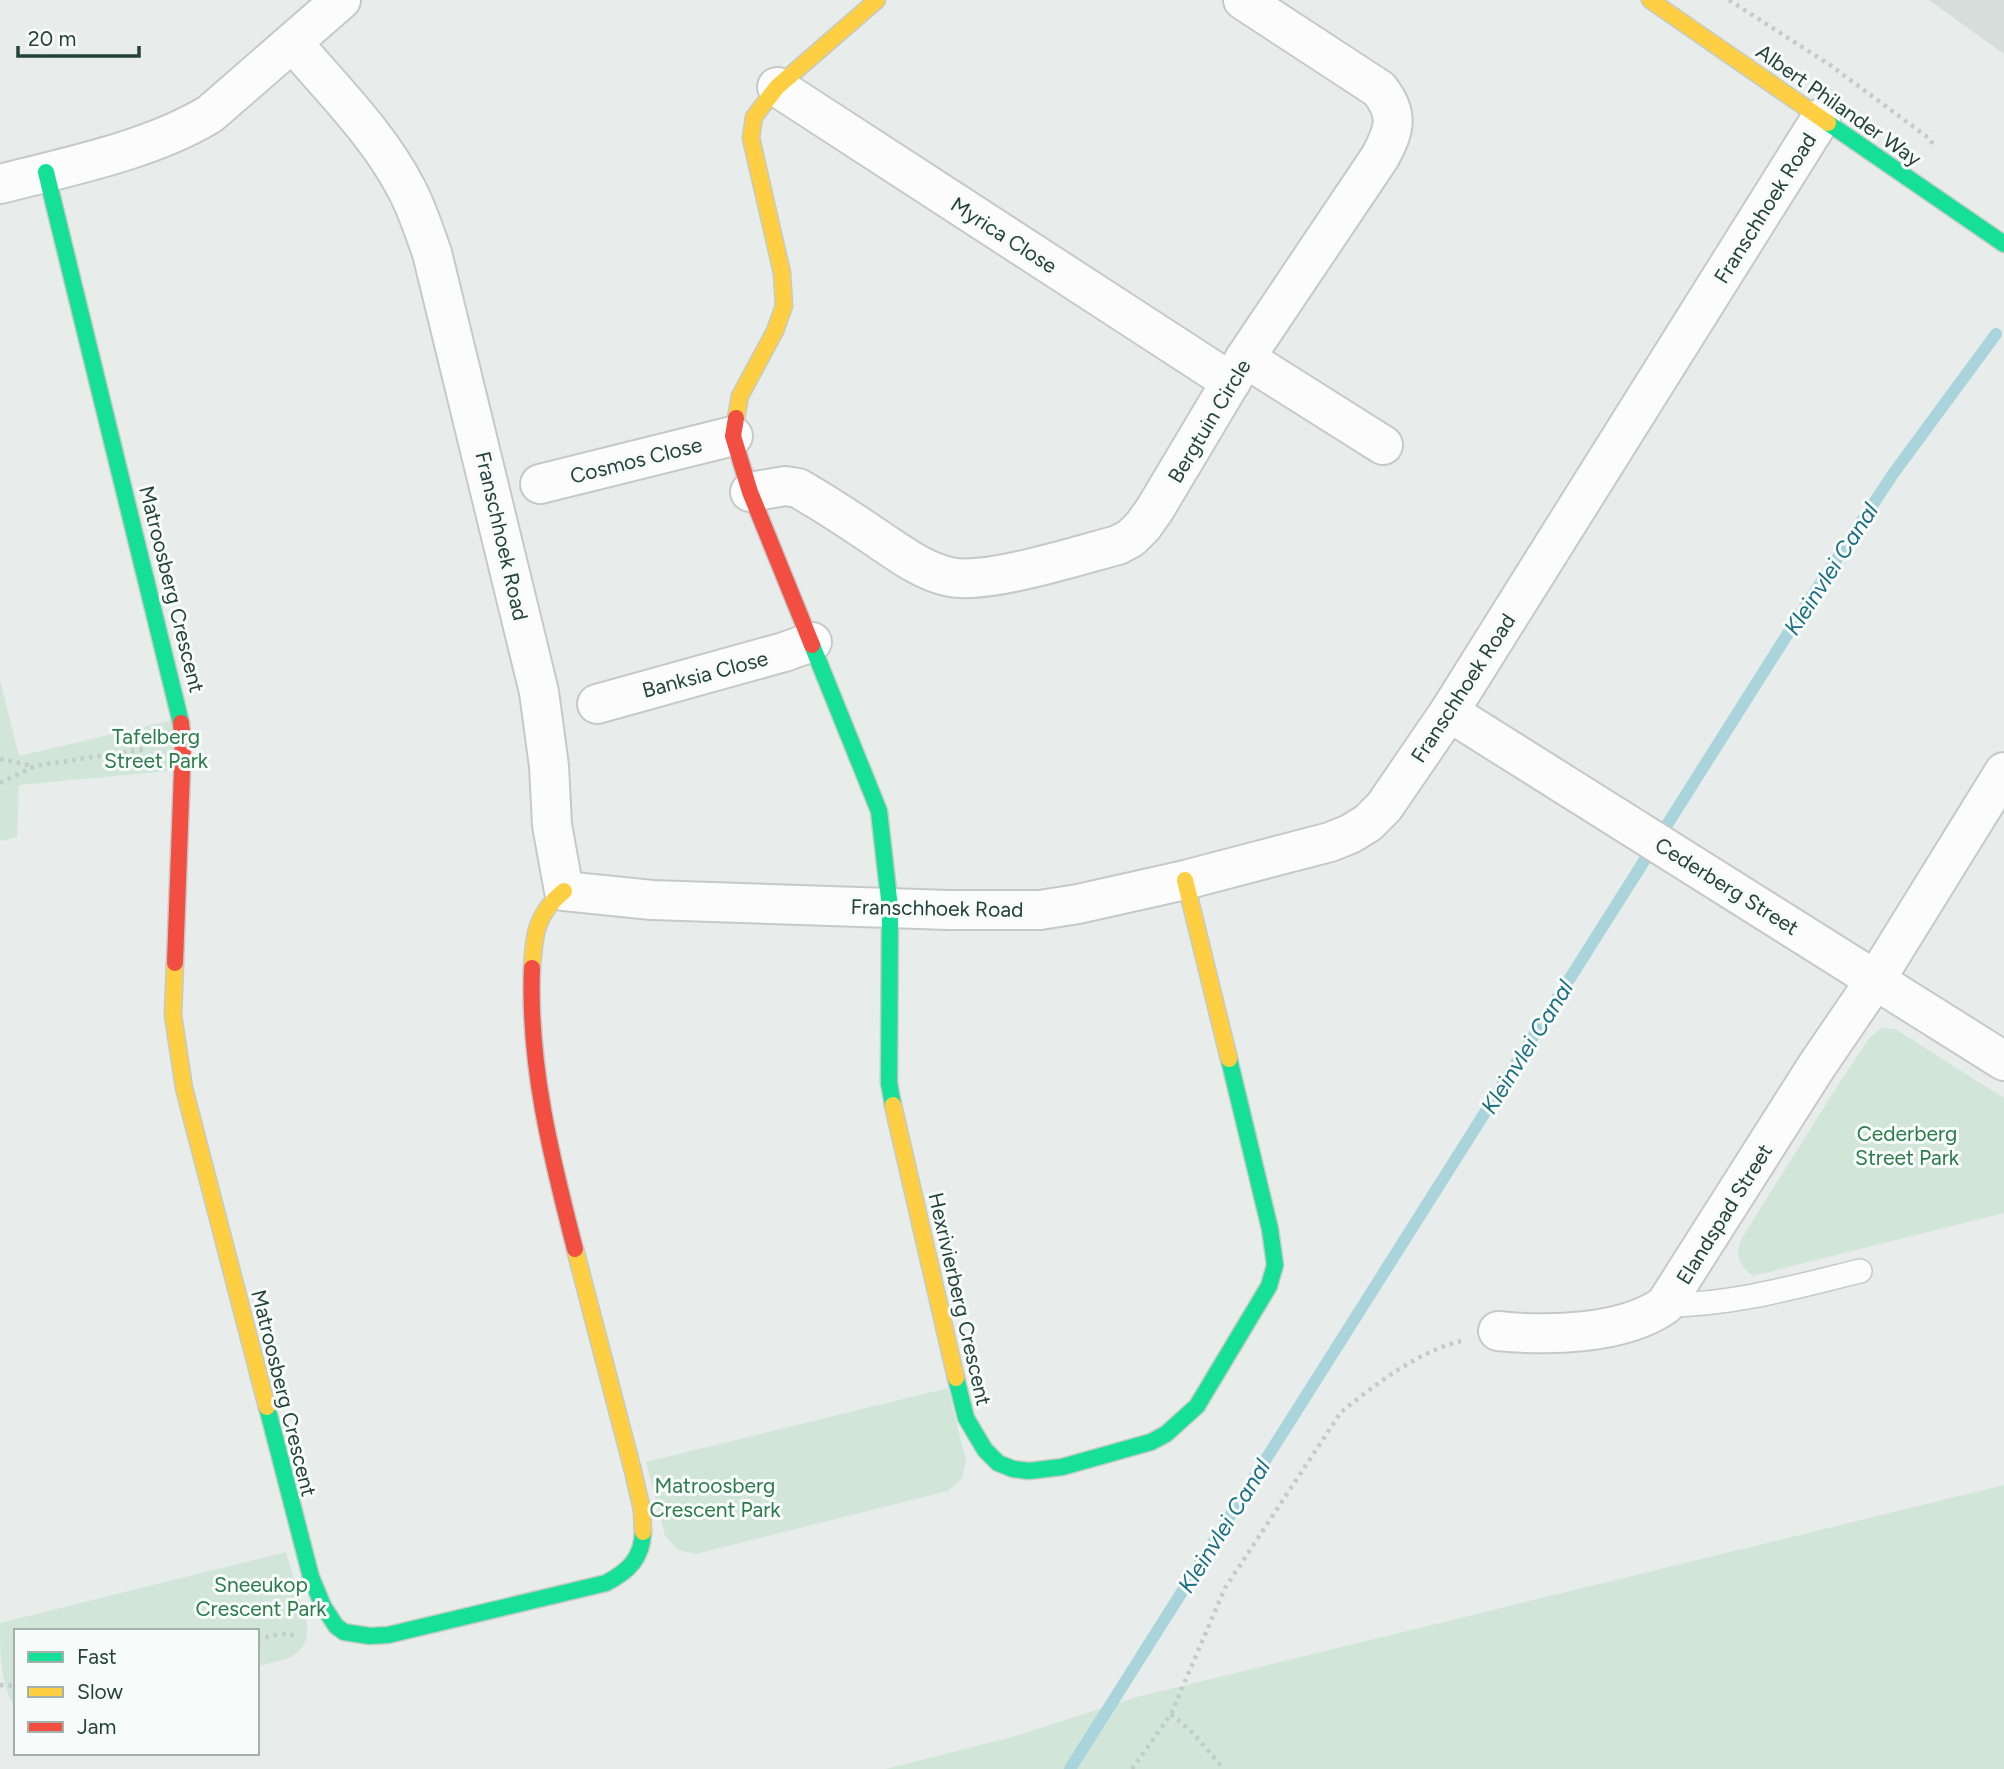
<svg xmlns="http://www.w3.org/2000/svg" width="2004" height="1769" font-family="Figtree,sans-serif">
	<style>
		.built { fill: #d6dedb }
		.green { fill: #d1e6d8 }
		.lines { fill: none; stroke-linecap: round; stroke-linejoin: round }
		.stream { stroke: #a9d4db; stroke-width: 12 }
		.lane-casing { stroke: #c5cac8; stroke-width: 26 }
		.street-casing { stroke: #c5cac8; stroke-width: 42 }
		.fast-casing { stroke: #c3cbc8; stroke-width: 19 }
		.slow-casing { stroke: #c3cbc8; stroke-width: 19 }
		.jam-casing { stroke: #c3cbc8; stroke-width: 19 }
		.path { stroke: #c3ccca; stroke-width: 4.5; stroke-dasharray: 3.5 5; stroke-linecap: butt }
		.lane { stroke: #fcfcfc; stroke-width: 23 }
		.street { stroke: #fcfcfc; stroke-width: 38 }
		.fast { stroke: #16e098; stroke-width: 16 }
		.slow { stroke: #ffcf43; stroke-width: 16 }
		.jam { stroke: #f24e42; stroke-width: 16 }
		.labels { text-anchor: middle; dominant-baseline: central; stroke-width: 6; stroke-linejoin: round; paint-order: stroke }
		.street-label { font-size: 21px; fill: #24423a; stroke: #f7fbf9 }
		.park-label { font-size: 21px; fill: #2d7a4b; stroke: #f7fbf9 }
		.water-label { font-size: 23px; font-style: italic; fill: #1c6f80; stroke: #f7fbf9 }
	</style>
	<rect width="100%" height="100%" fill="#e8edeb"/>
	<!-- built -->
	<path class="built" d="M1929 0H2004V54Z"/>
	<!-- green -->
	<g class="green">
		<path d="M0 680 19 756 177 719 180 770 19 785 17 837 0 841Z"/>
		<path d="M1882 1028 1895 1029 2004 1098V1213L1753 1276C1739 1266 1734 1254 1742 1238L1836 1088 1870 1037Z"/>
		<path d="M948 1388 966 1461 962 1478 948 1491 696 1554 678 1550 665 1536 646 1462Z"/>
		<path d="M2004 1485V1769H886L1012 1737 1137 1697Z"/>
		<path d="M286 1552 307 1623C310 1658 284 1660 257 1666V1631H16V1709C0 1686 0 1652 0 1623Z"/>
	</g>
	<g class="lines">
		<!-- stream -->
		<path class="stream" d="M1070 1769 1799 616 1893 474 1996 334"/>
		<defs>
			<path id="lane" d="M1665 1305C1732 1305 1795 1287 1860 1271"/>
			<g id="street">
				<path d="M293 43C332 89 378 134 406 188 417 208 424 231 432 253L539 692 549 766 552 825 564 891 652 900 949 910H1040L1078 904 1185 880 1330 842 1350 834 1368 823 1384 807 1449 712 1821 118"/>
				<path d="M777 87 1231 382"/>
				<path d="M0 184C67 167 151 150 210 114L341 0"/>
				<path d="M1245 358 1383 445"/>
				<path d="M540 484 733 436"/>
				<path d="M750 492 785 486 798 488C824 503 850 520 875 537 899 553 922 571 950 577 987 585 1079 555 1118 545L1131 538 1143 526 1155 509 1245 358 1380 157C1394 131 1400 115 1379 89L1243 0"/>
				<path d="M597 704 784 652 812 642"/>
				<path d="M1449 712 2004 1061"/>
				<path d="M1498 1331C1547 1336 1623 1335 1665 1305L1816 1067 1876 979 2004 772"/>
			</g>
			<g id="fast">
				<path d="M1828 123 2004 244"/>
				<path d="M46 172 181 723"/>
				<path d="M812 645 879 811 890 908 889 1083 893 1105"/>
				<path d="M956 1378 966 1418 985 1450 998 1463 1013 1469 1029 1471 1062 1467 1151 1442 1166 1434 1197 1406 1269 1286 1275 1265 1270 1229 1229 1059"/>
				<path d="M267 1407 311 1577 323 1606 336 1626 344 1632 370 1636 388 1635 606 1583C629 1571 642 1558 643 1532"/>
			</g>
			<g id="slow">
				<path d="M1650 0 1828 123"/>
				<path d="M736 418 740 396 775 331 784 306 782 273 751 138 754 117 777 87 877 0"/>
				<path d="M1185 880 1229 1059"/>
				<path d="M175 963 173 1015 184 1088 267 1407"/>
				<path d="M532 968C534 934 536 914 564 891"/>
				<path d="M893 1105 956 1378"/>
				<path d="M575 1249 633 1471 642 1510 643 1532"/>
			</g>
			<g id="jam">
				<path d="M736 418 733 436 750 492 812 645"/>
				<path d="M175 963 183 744 181 723"/>
				<path d="M532 968C528 1064 551 1156 575 1249"/>
			</g>
		</defs>
		<!-- lane casing -->
		<use href="#lane" class="lane-casing"/>
		<!-- street casing -->
		<use href="#street" class="street-casing"/>
		<!-- fast casing -->
		<use href="#fast" class="fast-casing"/>
		<!-- slow casing -->
		<use href="#slow" class="slow-casing"/>
		<!-- jam casing -->
		<use href="#jam" class="jam-casing"/>
		<!-- path -->
		<g class="path">
			<path d="M1729 0 1830 65 1930 139 1933 145"/>
			<path d="M0 759 33 766"/>
			<path d="M0 783 35 766 144 749"/>
			<path d="M257 1639 281 1634 294 1635"/>
			<path d="M0 1685 16 1686"/>
			<path d="M1171 1714 1192 1732 1224 1769"/>
			<path d="M1132 1769 1171 1714 1225 1588 1341 1412C1376 1384 1417 1352 1461 1341"/>
		</g>
		<!-- lane -->
		<use href="#lane" class="lane"/>
		<!-- street -->
		<use href="#street" class="street"/>
		<!-- fast -->
		<use href="#fast" class="fast"/>
		<!-- slow -->
		<use href="#slow" class="slow"/>
		<!-- jam -->
		<use href="#jam" class="jam"/>
	</g>
	<g class="labels">
		<!-- street labels -->
		<g class="street-label">
			<text transform="translate(1839 105) rotate(35)">Albert Philander Way</text>
			<text transform="translate(1765 208) rotate(-58)">Franschhoek Road</text>
			<text transform="translate(1004 235) rotate(33)">Myrica Close</text>
			<text transform="translate(1209 421) rotate(-59)">Bergtuin Circle</text>
			<text transform="translate(636 460) rotate(-14)">Cosmos Close</text>
			<text transform="translate(502 536) rotate(77)">Franschhoek Road</text>
			<text transform="translate(172 589) rotate(76)">Matroosberg Crescent</text>
			<text transform="translate(705 674) rotate(-15)">Banksia Close</text>
			<text transform="translate(1463 688) rotate(-57)">Franschhoek Road</text>
			<text transform="translate(1727 886) rotate(32)">Cederberg Street</text>
			<text transform="translate(937 908) rotate(1)">Franschhoek Road</text>
			<text transform="translate(1724 1214) rotate(-58)">Elandspad Street</text>
			<text transform="translate(960 1299) rotate(77)">Hexrivierberg Crescent</text>
			<text transform="translate(284 1393) rotate(76)">Matroosberg Crescent</text>
		</g>
		<!-- park labels -->
		<g class="park-label">
			<text x="156" y="736">Tafelberg<tspan x="156" dy="24">Street Park</tspan></text>
			<text x="1907" y="1133">Cederberg<tspan x="1907" dy="24">Street Park</tspan></text>
			<text x="715" y="1485">Matroosberg<tspan x="715" dy="24">Crescent Park</tspan></text>
			<text x="261" y="1584">Sneeukop<tspan x="261" dy="24">Crescent Park</tspan></text>
		</g>
		<!-- water labels -->
		<g class="water-label">
			<text transform="translate(1831 569) rotate(-57)">Kleinvlei Canal</text>
			<text transform="translate(1527 1047) rotate(-58)">Kleinvlei Canal</text>
			<text transform="translate(1224 1526) rotate(-58)">Kleinvlei Canal</text>
		</g>
	</g>
	<!-- legend -->
	<rect x="14" y="1629" width="245" height="126" fill="#f7fbf9" stroke="#a3b1ad" stroke-width="2"/>
	<rect x="28" y="1652" width="35" height="10" fill="#16e098" stroke="#a3b1ad" stroke-width="2"/>
	<text x="77" y="1664" font-size="21" fill="#24423a">Fast</text>
	<rect x="28" y="1687" width="35" height="10" fill="#ffcf43" stroke="#a3b1ad" stroke-width="2"/>
	<text x="77" y="1699" font-size="21" fill="#24423a">Slow</text>
	<rect x="28" y="1722" width="35" height="10" fill="#f24e42" stroke="#a3b1ad" stroke-width="2"/>
	<text x="77" y="1734" font-size="21" fill="#24423a">Jam</text>
	<!-- scale -->
	<path d="M18 46v10h121v-10" fill="none" stroke="#24423a" stroke-width="3.5"/>
	<text x="28" y="46" font-size="21" fill="#24423a" stroke="#f7fbf9" stroke-width="5" paint-order="stroke">20 m</text>
</svg>
